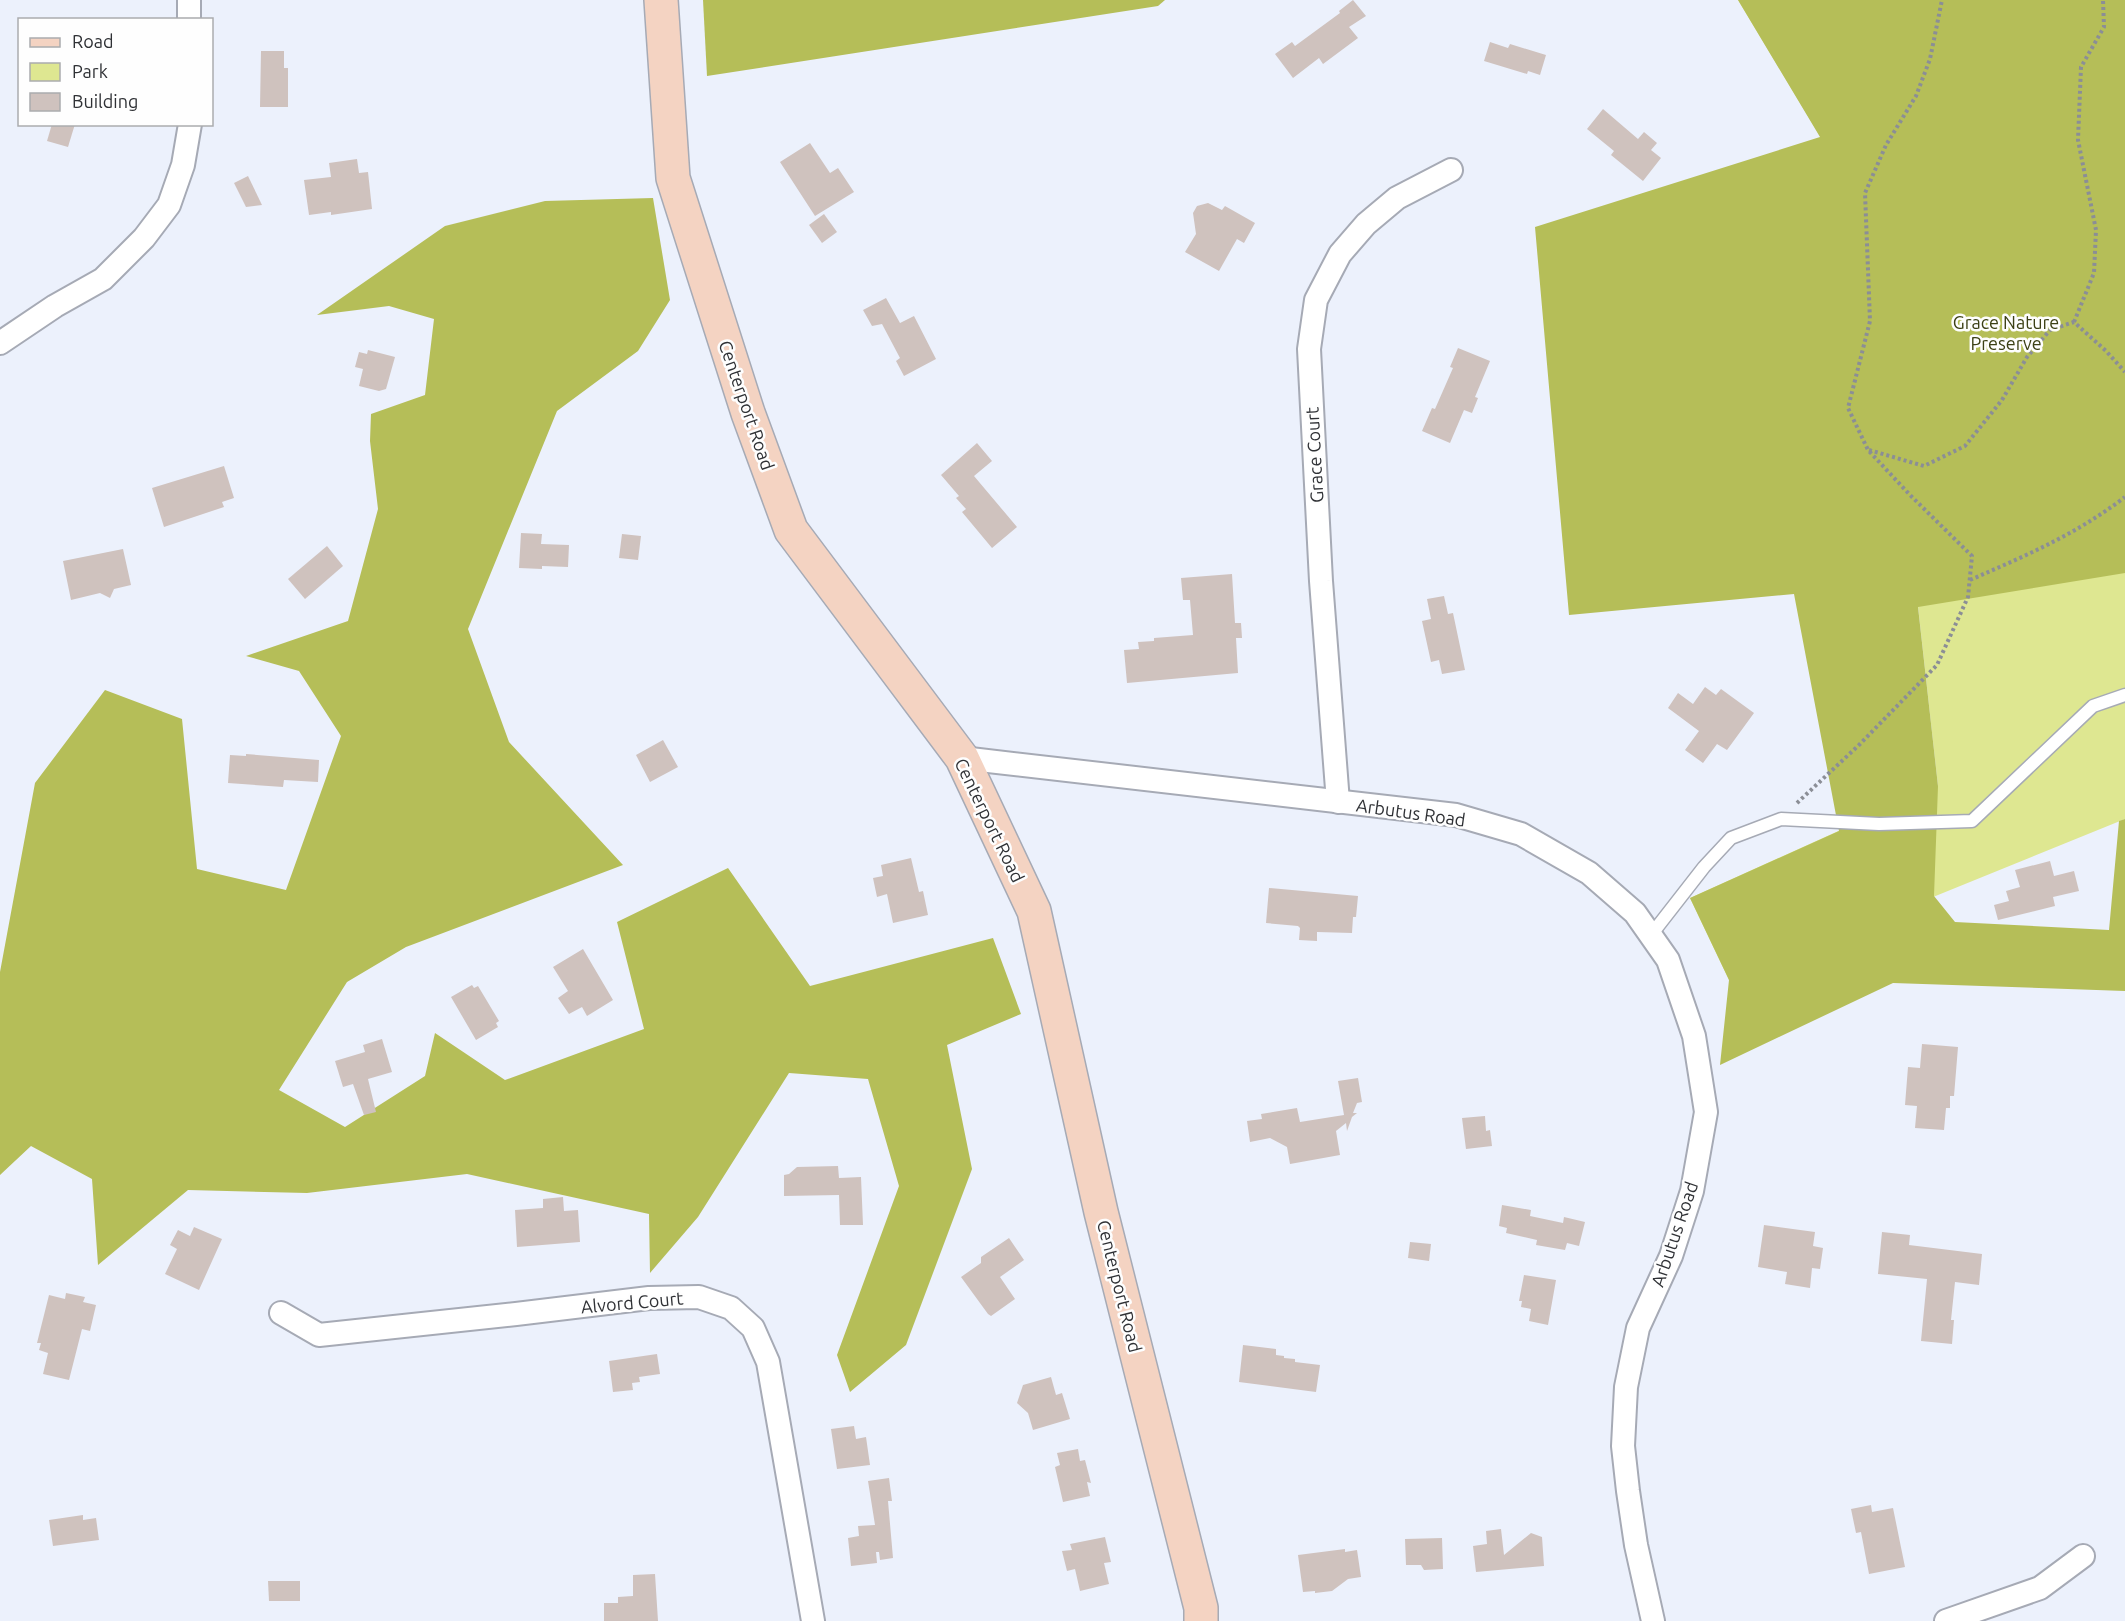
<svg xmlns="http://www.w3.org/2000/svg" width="2125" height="1621" font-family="Ubuntu,sans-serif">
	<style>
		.green { fill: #dee791 }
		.forest { fill: #b5be58 }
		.building { fill: #cfc2be }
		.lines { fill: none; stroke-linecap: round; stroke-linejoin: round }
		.service-casing { stroke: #a6aab5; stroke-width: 15 }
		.minor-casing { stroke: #a6aab5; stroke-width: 26 }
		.secondary-casing { stroke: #a6aab5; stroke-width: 36 }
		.path { stroke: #8b8e96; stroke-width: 4; stroke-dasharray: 3 3; stroke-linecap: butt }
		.service { stroke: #fff; stroke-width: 12 }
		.minor { stroke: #fff; stroke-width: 22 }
		.secondary { stroke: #f4d3c2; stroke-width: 33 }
		.labels { text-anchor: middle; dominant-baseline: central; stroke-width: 5; stroke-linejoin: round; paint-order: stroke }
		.park-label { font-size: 18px; fill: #3c4015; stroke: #fefefe }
		.street-label { font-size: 18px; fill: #2f3135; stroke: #fefefe }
	</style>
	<rect width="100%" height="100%" fill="#ecf1fc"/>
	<!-- green -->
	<path class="green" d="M1738 0H2079L2125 300V819L1729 980 1690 898 1938 786 1876 229Z"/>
	<!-- forest -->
	<g class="forest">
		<path d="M703 0H1165L1158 6 707 76Z"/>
		<path d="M1738 0H2125V573L1918 607 1938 786 1934 896 1955 922 2109 930 2119 821 2125 819V991L1893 983 1720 1065 1729 980 1690 898 1839 831 1794 594 1569 615 1535 227 1820 137Z"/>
		<path d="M653 198 670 300 638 351 557 411 468 629 509 742 623 865 406 947 347 982 279 1090 345 1127 425 1076 435 1033 505 1080 644 1029 617 922 728 868 810 986 993 938 1021 1014 947 1045 972 1169 906 1345 850 1392 837 1355 899 1186 868 1079 789 1073 698 1217 650 1273 649 1214 467 1174 307 1193 188 1190 98 1265 92 1179 31 1146 0 1175V972L35 783 105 690 182 719 197 869 286 890 341 736 299 671 246 656 348 621 378 509 370 441 371 414 425 395 434 319 389 306 317 315 445 226 545 201Z"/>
	</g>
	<!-- building -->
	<g class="building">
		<path d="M1353 0 1366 16 1349 27 1358 38 1323 64 1319 58 1293 78 1275 54 1292 42 1295 46 1340 13 1339 11Z"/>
		<path d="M1490 42 1508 48 1510 44 1546 55 1540 75 1528 71 1527 74 1484 61Z"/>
		<path d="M261 51H284V68H288V107H260Z"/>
		<path d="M1603 109 1638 139 1644 132 1657 143 1651 150 1661 158 1643 181 1611 155 1614 151 1587 129Z"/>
		<path d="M52 124H75L68 147 47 141Z"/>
		<path d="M810 143 830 173 838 168 854 192 815 216 780 162Z"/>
		<path d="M357 159 359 173 368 172 372 209 331 215V212L309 215 304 180 331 177 329 163Z"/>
		<path d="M248 176 262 205 246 207 234 183Z"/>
		<path d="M1208 203 1222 210 1225 206 1255 223 1244 243 1237 239 1219 271 1185 252 1196 234 1193 213 1197 206Z"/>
		<path d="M824 214 837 232 822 243 809 225Z"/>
		<path d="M886 298 900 323 914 316 936 359 904 376 896 361 900 358 882 324 872 326 863 310Z"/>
		<path d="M1458 348 1490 361 1475 397 1478 398 1472 413 1464 410 1450 443 1422 431 1432 408 1435 409 1453 368 1450 367Z"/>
		<path d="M368 350 395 357 386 389 379 391 359 386 363 369 355 367 359 352 367 354Z"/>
		<path d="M977 443 992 461 974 476 1017 527 992 548 962 512 966 509 956 498 959 496 941 475Z"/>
		<path d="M224 466 234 498 222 502 224 507 164 527 152 488Z"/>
		<path d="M521 533 542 534 541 544 569 545 568 567 542 566V569L519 568Z"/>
		<path d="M622 534 641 536 638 560 619 558Z"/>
		<path d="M327 546 343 566 305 599 288 579Z"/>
		<path d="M123 549 131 585 114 589 110 598 100 593 71 600 63 561Z"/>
		<path d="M1232 574 1235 623H1241L1242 638H1236L1238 673 1127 683 1124 650 1139 649 1138 642 1154 641V638L1193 635 1190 600H1183L1181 578Z"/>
		<path d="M1444 596 1448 614 1453 613 1465 670 1442 674 1439 660 1431 662 1422 621 1431 619 1427 599Z"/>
		<path d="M1705 687 1716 695 1721 689 1754 713 1727 750 1717 744 1703 763 1685 750 1699 731 1668 708 1678 693 1693 704Z"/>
		<path d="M663 740 678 767 650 782 636 755Z"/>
		<path d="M246 754 319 760 318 782 284 780 283 787 228 783 230 755 246 756Z"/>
		<path d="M911 858 919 892 923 891 928 915 893 923 887 894 877 897 873 878 883 876 881 865Z"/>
		<path d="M2050 861 2054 876 2074 871 2079 891 2053 897 2055 906 1998 920 1994 905 2009 901 2006 891 2020 887 2015 870Z"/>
		<path d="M1269 888 1358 896 1356 917H1353L1352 933 1317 932V941L1299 940 1300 928 1298 926 1266 923Z"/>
		<path d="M583 949 613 1000 587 1016 582 1007 569 1014 558 998 568 991 553 967Z"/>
		<path d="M472 985 474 988 478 986 499 1021 496 1023 498 1027 476 1040 451 997Z"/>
		<path d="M382 1039 392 1072 368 1079 376 1112 364 1115 353 1084 343 1087 335 1061 365 1052 363 1045Z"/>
		<path d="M1922 1044 1958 1047 1954 1096H1950V1108H1946L1944 1130 1915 1128 1917 1106 1905 1105 1908 1067 1920 1068Z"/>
		<path d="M1358 1078 1362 1102 1357 1103 1353 1113H1357L1352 1117 1347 1131 1346 1123 1336 1131 1340 1155 1290 1164 1287 1147 1270 1138 1250 1142 1247 1121 1262 1119 1261 1114 1297 1108 1300 1122 1344 1115 1338 1081Z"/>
		<path d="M1485 1116 1486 1131 1490 1130 1492 1146 1466 1149 1462 1118Z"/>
		<path d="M838 1166 839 1178 861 1177 863 1225H840L839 1195 784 1196V1175L789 1174 797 1167Z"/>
		<path d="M563 1197 564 1211 578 1210 580 1242 517 1247 515 1210 543 1208V1199Z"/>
		<path d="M1502 1205 1531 1210 1530 1216 1563 1223 1564 1217 1585 1222 1579 1246 1567 1243 1565 1250 1536 1245 1537 1240 1506 1233 1507 1228 1499 1226Z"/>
		<path d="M1764 1225 1815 1232 1813 1246 1823 1248 1820 1269 1812 1268 1810 1288 1785 1284 1787 1272 1758 1267Z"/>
		<path d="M194 1227 222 1239 199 1290 165 1274 177 1249 170 1245 178 1230 190 1236Z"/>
		<path d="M1882 1232 1910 1235 1909 1245 1982 1254 1979 1285 1955 1282 1951 1320H1954L1952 1344 1921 1341 1927 1279 1878 1274Z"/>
		<path d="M1009 1238 1024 1260 1000 1277 1015 1299 991 1316 988 1314 961 1277 981 1263V1257Z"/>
		<path d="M1410 1242 1431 1244 1429 1261 1408 1258Z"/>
		<path d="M1524 1275 1556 1280 1548 1325 1529 1321 1531 1309 1521 1307 1522 1301H1519Z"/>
		<path d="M66 1293 85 1297 83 1302 96 1305 90 1331 82 1329 69 1380 43 1374 48 1353 39 1350 41 1343H37L49 1295 65 1299Z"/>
		<path d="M1243 1345 1276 1349V1355L1284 1356V1358L1295 1359V1362L1320 1365 1316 1392 1239 1382Z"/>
		<path d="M657 1354 660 1374 639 1377 640 1382 632 1383 633 1390 613 1392 609 1361Z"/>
		<path d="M1051 1377 1056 1395 1062 1393 1070 1419 1033 1430 1028 1413 1017 1403 1023 1385Z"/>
		<path d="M854 1426 856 1439 866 1437 870 1465 837 1469 831 1429Z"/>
		<path d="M1078 1449 1080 1461 1085 1460 1091 1483 1087 1482 1090 1496 1063 1502 1055 1467 1060 1465 1057 1453Z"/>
		<path d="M889 1478 892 1501H888L893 1558 880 1560 879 1552H876L877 1563 851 1566 848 1538 859 1536 858 1526 875 1525 868 1481Z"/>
		<path d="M1871 1505 1872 1512 1893 1508 1905 1567 1869 1574 1861 1532 1856 1533 1851 1509Z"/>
		<path d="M83 1515V1520L96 1518 99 1540 53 1546 49 1520Z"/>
		<path d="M1501 1529 1504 1555 1531 1533 1542 1537 1544 1566 1476 1572 1473 1546 1487 1544 1486 1531Z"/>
		<path d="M1105 1537 1111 1562 1104 1563 1109 1584 1080 1591 1075 1569 1067 1571 1062 1551 1072 1550 1070 1544Z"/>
		<path d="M1442 1538 1443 1569 1424 1570 1421 1565H1406L1405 1539Z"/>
		<path d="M1345 1549V1552L1357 1550 1361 1577 1348 1579 1332 1591 1315 1593V1591L1303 1592 1298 1555Z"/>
		<path d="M655 1574 658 1621H604V1603H618V1597L633 1596V1575Z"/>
		<path d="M268 1581H300V1601H269Z"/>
	</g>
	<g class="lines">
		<defs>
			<path id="service" d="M1651 935 1704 867 1731 838 1781 819 1879 824 1972 821 2093 706 2125 695"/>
			<g id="minor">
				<path d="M189 20V0"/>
				<path d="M0 343 55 306 103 279 144 238 169 205 183 165 190 124"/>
				<path d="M962 758 1456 815 1521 834 1589 873 1635 913 1668 960 1694 1036 1706 1112 1692 1191 1671 1256 1638 1328 1626 1387 1623 1446 1628 1491 1636 1545 1653 1621"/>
				<path d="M1338 802 1321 581 1309 349 1316 300 1340 254 1366 224 1397 198 1451 170"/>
				<path d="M281 1313 319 1335 516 1314 649 1298 699 1297 731 1308 753 1328 768 1362 813 1621"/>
				<path d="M1946 1621 2040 1588 2083 1556"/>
			</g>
			<path id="secondary" d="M661 0 673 178 748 413 791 530 962 758 1034 911 1101 1212 1201 1608V1621"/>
		</defs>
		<!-- service casing -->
		<use href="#service" class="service-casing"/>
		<!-- minor casing -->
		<use href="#minor" class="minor-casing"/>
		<!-- secondary casing -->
		<use href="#secondary" class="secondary-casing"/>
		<!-- path -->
		<g class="path">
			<path d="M2074 322 2094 273 2096 230 2078 140 2081 67 2104 27 2103 0"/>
			<path d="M1869 450 1924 466 1965 446 2002 400 2027 357 2050 330 2074 322 2106 351 2125 372"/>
			<path d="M1970 580C2027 555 2075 535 2125 497"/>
			<path d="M1797 803 1859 745 1937 665 1968 597 1972 556 1910 495 1868 450 1848 408 1870 321 1865 193 1886 145 1916 96 1930 59 1942 0"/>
		</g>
		<!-- service -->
		<use href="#service" class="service"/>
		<!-- minor -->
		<use href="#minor" class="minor"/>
		<!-- secondary -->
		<use href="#secondary" class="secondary"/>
	</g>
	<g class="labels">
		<!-- park labels -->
		<g class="park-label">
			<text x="2006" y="322">Grace Nature<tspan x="2006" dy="21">Preserve</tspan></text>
		</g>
		<!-- street labels -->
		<g class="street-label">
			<text transform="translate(747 405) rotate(71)">Centerport Road</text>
			<text transform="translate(1314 455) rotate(-93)">Grace Court</text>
			<text transform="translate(1411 812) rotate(8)">Arbutus Road</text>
			<text transform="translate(990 820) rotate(64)">Centerport Road</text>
			<text transform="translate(1674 1234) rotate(-71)">Arbutus Road</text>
			<text transform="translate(1120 1286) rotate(76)">Centerport Road</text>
			<text transform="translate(632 1302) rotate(-5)">Alvord Court</text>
		</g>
	</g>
	<!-- legend -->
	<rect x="18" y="18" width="195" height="108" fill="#fefefe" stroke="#abacae" stroke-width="1.5"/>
	<rect x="30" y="38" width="30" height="9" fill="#f4d3c2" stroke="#abacae" stroke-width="1.5"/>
	<text x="72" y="48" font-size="18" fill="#2f3135">Road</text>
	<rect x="30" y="63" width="30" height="18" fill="#dee791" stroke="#abacae" stroke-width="1.5"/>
	<text x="72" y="78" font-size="18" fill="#2f3135">Park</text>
	<rect x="30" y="93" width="30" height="18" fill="#cfc2be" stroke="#abacae" stroke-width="1.5"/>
	<text x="72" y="108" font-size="18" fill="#2f3135">Building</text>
</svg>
